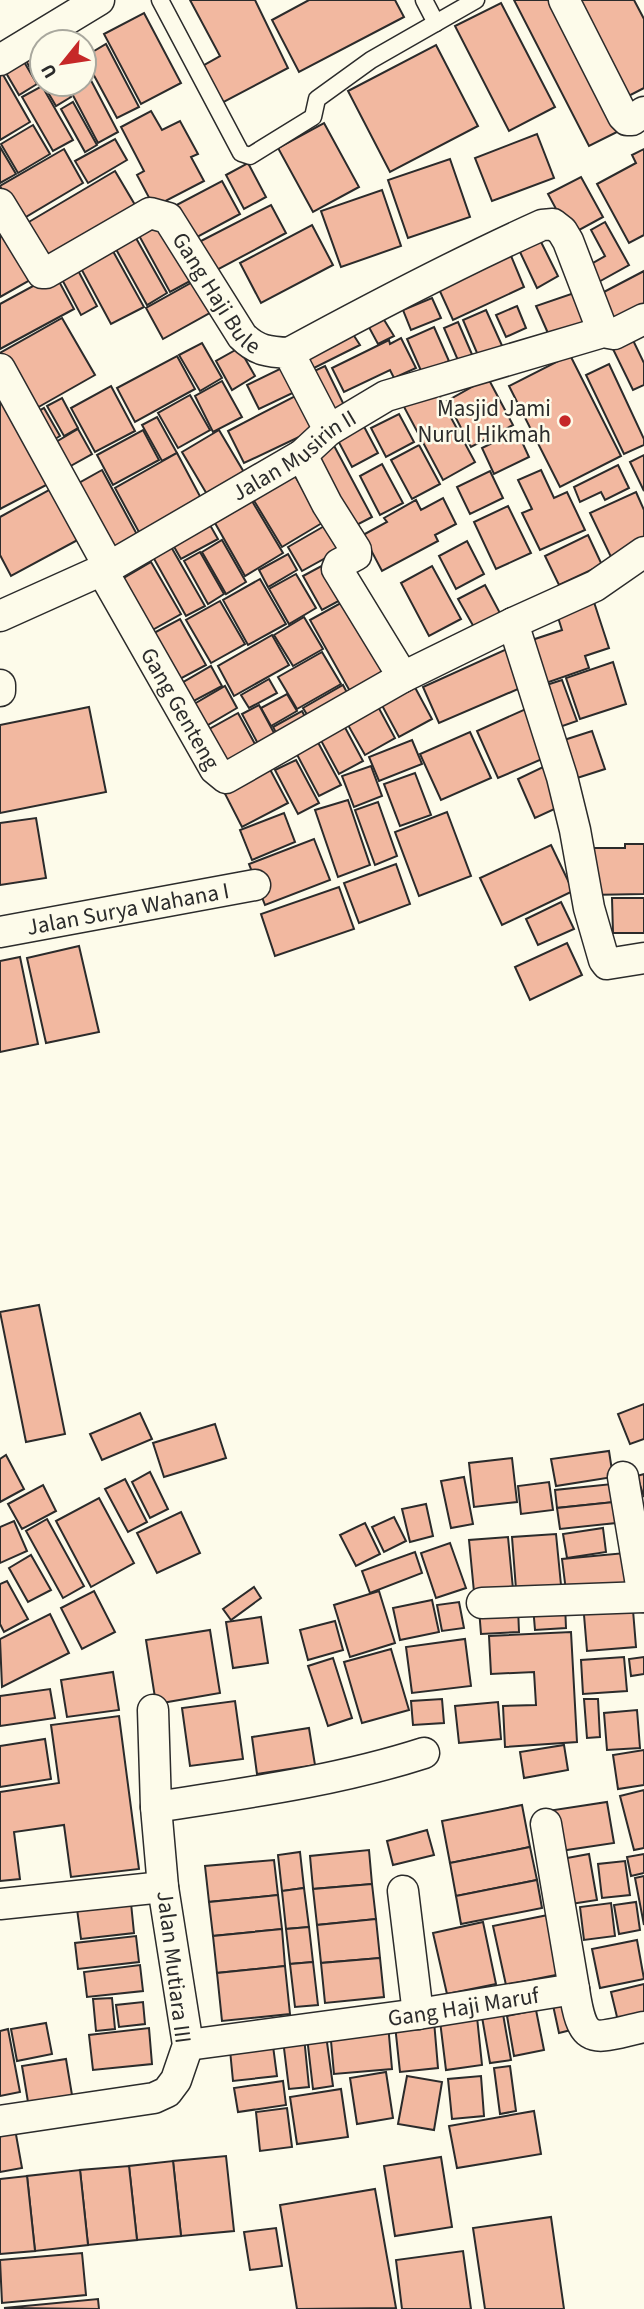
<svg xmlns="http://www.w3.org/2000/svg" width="644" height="2309" font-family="'Source Sans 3',sans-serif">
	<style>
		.building { fill: #f2b8a0; stroke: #2b2b2b; stroke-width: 2 }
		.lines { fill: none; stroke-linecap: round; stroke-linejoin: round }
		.service-casing { stroke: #2b2b2b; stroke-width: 19 }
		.minor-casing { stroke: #2b2b2b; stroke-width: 33 }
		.service { stroke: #fdfbea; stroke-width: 16 }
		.minor { stroke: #fdfbea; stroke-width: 30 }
		.poi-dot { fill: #c62828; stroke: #fdfbea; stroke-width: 2.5 }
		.labels { text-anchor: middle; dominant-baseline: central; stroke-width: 5; stroke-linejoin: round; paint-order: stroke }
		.street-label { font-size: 23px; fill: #2b2b2b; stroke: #fdfbea }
		.poi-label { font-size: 23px; fill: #2b2b2b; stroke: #fdfbea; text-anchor: end }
	</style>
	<rect width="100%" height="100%" fill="#fdfbea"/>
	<!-- building -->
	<g class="building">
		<path d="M190 0H255L288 68 218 105 199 68 220 56Z"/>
		<path d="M309 0H395L404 17 299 72 272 20Z"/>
		<path d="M514 0H556L623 129 589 146Z"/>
		<path d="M567 0H634L644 19V88L619 101Z"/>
		<path d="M501 3 555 107 509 131 455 26Z"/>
		<path d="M144 13 181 83 141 104 104 34Z"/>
		<path d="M42 42V67L32 72 22 53Z"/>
		<path d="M106 44 139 107 117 118 84 57Z"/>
		<path d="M436 45 478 126 390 172 348 91Z"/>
		<path d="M20 55 37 84 19 95 2 66Z"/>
		<path d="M84 67 118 132 98 143 67 84H84Z"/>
		<path d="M2 73 30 122 0 140V75Z"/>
		<path d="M43 84H63L71 97 56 106Z"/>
		<path d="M42 86 73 140 53 151 22 97Z"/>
		<path d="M73 102 97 145 85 152 61 109Z"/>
		<path d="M151 111 162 130 180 121 198 154 191 157 204 181 154 207 137 175 144 171 121 127Z"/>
		<path d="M324 123 359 187 313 212 278 148Z"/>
		<path d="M33 125 50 154 18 173 1 144Z"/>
		<path d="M537 134 554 178 492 201 475 158Z"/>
		<path d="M115 139 127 160 88 183 75 161Z"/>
		<path d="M0 147 16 174 0 183Z"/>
		<path d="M64 149 83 183 19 221 0 186Z"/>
		<path d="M644 149V235L629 243 597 184 636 163 632 155Z"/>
		<path d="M450 159 470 217 408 238 388 180Z"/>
		<path d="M248 163 266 197 244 209 226 175Z"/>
		<path d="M115 171 138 210 44 264 22 226Z"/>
		<path d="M581 177 603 217 570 235 548 194Z"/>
		<path d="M222 181 240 214 186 243 169 209Z"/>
		<path d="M382 190 401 246 341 267 321 211Z"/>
		<path d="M271 205 286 233 215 271 199 242Z"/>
		<path d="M0 211 37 276 0 297Z"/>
		<path d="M158 218 192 280 170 292 136 230Z"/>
		<path d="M605 222 629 265 595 284 586 267 605 256 591 230Z"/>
		<path d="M312 225 333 265 261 303 240 263Z"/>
		<path d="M132 231 167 293 147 305 112 242Z"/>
		<path d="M540 240 558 276 537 288 520 252Z"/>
		<path d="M109 244 144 307 111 324 77 261Z"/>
		<path d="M509 251 524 287 453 320 438 287Z"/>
		<path d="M74 263 97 306 81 315 58 272Z"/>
		<path d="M644 271V314L618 328 600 294Z"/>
		<path d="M55 274 74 309 0 349V304Z"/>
		<path d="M198 279 215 310 163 339 146 308Z"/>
		<path d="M580 291 595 329 551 340 536 306Z"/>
		<path d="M432 298 441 318 411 330 403 310Z"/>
		<path d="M517 306 526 328 506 337 496 315Z"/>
		<path d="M378 310 394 336 378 344 364 318Z"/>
		<path d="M486 310 504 350 480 360 463 320Z"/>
		<path d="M62 318 95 375 28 413 0 364V353Z"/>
		<path d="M458 322 474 359 460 365 444 328Z"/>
		<path d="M434 327 449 361 422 373 407 339Z"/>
		<path d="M349 328 360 345 308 371 299 356Z"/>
		<path d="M630 334 644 363V385L633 390 610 343Z"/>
		<path d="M401 338 416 368 394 378 390 370 344 392 332 368 389 340 390 344Z"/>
		<path d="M202 343 222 378 200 391 179 355Z"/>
		<path d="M239 348 255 376 232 390 216 361Z"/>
		<path d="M570 355 621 456 560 487 509 386Z"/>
		<path d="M177 356 195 389 135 422 117 388Z"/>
		<path d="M290 364 301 389 259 409 247 385Z"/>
		<path d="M609 364 644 439V445L624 454 586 375Z"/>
		<path d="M325 366 344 405 328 413 310 373Z"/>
		<path d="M488 378 513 425 471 447 447 401Z"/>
		<path d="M222 381 242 417 213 432 195 396Z"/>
		<path d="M111 386 135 431 95 452 71 408Z"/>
		<path d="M435 388 475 462 443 480 403 405Z"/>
		<path d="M301 393 318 428 244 463 228 431Z"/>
		<path d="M190 395 210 430 178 448 158 413Z"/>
		<path d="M8 397 52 482 0 509V401Z"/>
		<path d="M62 398 78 428 64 436 47 406Z"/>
		<path d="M44 408 60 436 43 446 27 418Z"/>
		<path d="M399 414 414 442 386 457 371 428Z"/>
		<path d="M157 417 177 453 162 461 142 425Z"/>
		<path d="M360 419 378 453 352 467 334 433Z"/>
		<path d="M78 429 92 454 58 473 44 449Z"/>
		<path d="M143 430 159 460 113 485 97 455Z"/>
		<path d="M219 430 245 474 208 496 182 452Z"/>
		<path d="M517 431 529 457 494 474 482 448Z"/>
		<path d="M331 440 372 517 345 531 305 454Z"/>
		<path d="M419 445 440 484 412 499 391 460Z"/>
		<path d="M177 453 202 500 140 534 115 488Z"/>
		<path d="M644 455V491L630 462Z"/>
		<path d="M382 464 403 503 380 515 360 476Z"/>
		<path d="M618 465 629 488 605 500 601 492 580 502 574 487Z"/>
		<path d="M291 469 322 523 282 547 250 494Z"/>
		<path d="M102 470 140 540 108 558 70 488Z"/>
		<path d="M541 470 554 498 567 492 585 530 540 550 522 513 532 509 518 480Z"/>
		<path d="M490 471 503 498 470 514 457 487Z"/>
		<path d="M58 485 85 536 11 576 0 555V517Z"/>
		<path d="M636 492 644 510V542L611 557 590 513Z"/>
		<path d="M443 498 456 524 435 535 438 541 382 571 363 535 387 522 384 518 416 500 421 510Z"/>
		<path d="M252 501 283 553 245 576 215 523Z"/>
		<path d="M508 506 531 553 496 569 474 522Z"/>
		<path d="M206 518 218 539 181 559 169 538Z"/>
		<path d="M333 521 347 546 302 571 288 547Z"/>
		<path d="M588 535 602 565 559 585 545 556Z"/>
		<path d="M166 538 205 606 186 616 148 548Z"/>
		<path d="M222 540 246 582 226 594 202 552Z"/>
		<path d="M467 541 484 574 456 589 439 556Z"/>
		<path d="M200 552 224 594 208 604 184 561Z"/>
		<path d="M288 554 297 570 268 587 259 570Z"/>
		<path d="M151 562 181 614 147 633 117 582Z"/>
		<path d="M327 563 346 597 322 610 303 576Z"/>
		<path d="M432 566 461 619 429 636 401 583Z"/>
		<path d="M296 574 316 608 289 624 269 589Z"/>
		<path d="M260 579 286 624 248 645 223 600Z"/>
		<path d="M485 585 501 615 475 629 458 599Z"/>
		<path d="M592 596 609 648 585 656 589 668 546 683 532 640 562 630 555 608Z"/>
		<path d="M348 599 394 680 356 702 310 620Z"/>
		<path d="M220 601 245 644 211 663 186 620Z"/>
		<path d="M304 617 323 649 293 666 274 635Z"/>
		<path d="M180 619 206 665 178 680 152 634Z"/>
		<path d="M272 635 289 665 234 696 218 666Z"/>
		<path d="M509 648 525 686 439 723 423 687Z"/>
		<path d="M322 652 341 684 297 709 278 677Z"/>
		<path d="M613 662 626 704 580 719 566 678Z"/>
		<path d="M211 666 222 686 190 703 180 684Z"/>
		<path d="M269 679 277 693 249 708 241 695Z"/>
		<path d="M411 680 432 719 399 737 378 698Z"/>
		<path d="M562 680 577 721 551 730 537 688Z"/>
		<path d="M343 685 353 704 314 726 303 708Z"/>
		<path d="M225 686 237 708 201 729 189 707Z"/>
		<path d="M287 694 297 711 271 726 261 708Z"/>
		<path d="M375 701 395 738 365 755 344 718Z"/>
		<path d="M259 705 280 744 263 753 242 714Z"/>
		<path d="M89 707 106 792 0 813V725Z"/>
		<path d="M528 708 549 756 498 778 477 731Z"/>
		<path d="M302 711 311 728 282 744 273 727Z"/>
		<path d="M238 713 261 755 227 774 204 732Z"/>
		<path d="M341 720 363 761 339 774 317 733Z"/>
		<path d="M592 731 605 769 574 779 561 741Z"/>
		<path d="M470 732 491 778 441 800 420 754Z"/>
		<path d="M314 735 341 785 319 796 293 747Z"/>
		<path d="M412 740 422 764 379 781 369 757Z"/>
		<path d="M265 760 288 803 242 827 220 784Z"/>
		<path d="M296 760 319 803 298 814 275 770Z"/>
		<path d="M371 766 382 796 354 807 342 776Z"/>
		<path d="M543 767 561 806 535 818 518 779Z"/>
		<path d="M415 773 431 815 400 826 384 784Z"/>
		<path d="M348 800 370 865 338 877 315 810Z"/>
		<path d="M378 802 397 856 375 865 355 810Z"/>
		<path d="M447 812 471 876 419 896 395 832Z"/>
		<path d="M284 813 295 842 252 860 240 830Z"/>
		<path d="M36 818 46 878 0 885V823Z"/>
		<path d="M314 839 330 880 265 905 249 864Z"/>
		<path d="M625 844H644V894L588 895 587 848H625Z"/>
		<path d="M551 845 573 891 502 925 480 878Z"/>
		<path d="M396 864 410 904 359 923 344 883Z"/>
		<path d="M339 887 354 929 275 956 261 914Z"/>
		<path d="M612 898H644V933H613Z"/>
		<path d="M561 902 574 929 538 945 526 919Z"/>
		<path d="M567 943 582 975 530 1000 515 967Z"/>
		<path d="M79 946 99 1032 46 1043 27 958Z"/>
		<path d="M20 957 38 1044 0 1052V961Z"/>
		<path d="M39 1305 65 1434 26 1442 0 1312Z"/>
		<path d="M644 1404V1439L630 1444 618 1414Z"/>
		<path d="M140 1413 152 1439 102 1460 90 1434Z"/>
		<path d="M215 1424 226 1458 164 1477 153 1443Z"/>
		<path d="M609 1451 613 1477 556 1486 551 1459Z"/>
		<path d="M6 1455 24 1489 0 1502V1459Z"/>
		<path d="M512 1458 517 1502 474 1507 469 1463Z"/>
		<path d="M150 1472 168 1509 150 1518 132 1482Z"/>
		<path d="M644 1474V1497L637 1476Z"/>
		<path d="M464 1477 473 1524 451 1528 441 1481Z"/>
		<path d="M125 1479 147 1522 128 1532 105 1489Z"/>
		<path d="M549 1482 553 1510 521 1514 518 1486Z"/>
		<path d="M612 1484 614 1502 557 1508 555 1490Z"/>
		<path d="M43 1485 56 1511 22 1529 8 1504Z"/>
		<path d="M99 1498 134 1563 91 1587 56 1521Z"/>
		<path d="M614 1502 616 1523 560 1529 557 1508Z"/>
		<path d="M426 1504 433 1536 410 1542 402 1509Z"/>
		<path d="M181 1512 200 1553 157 1573 137 1533Z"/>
		<path d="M394 1517 406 1541 384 1552 372 1527Z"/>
		<path d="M47 1519 84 1586 63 1598 26 1531Z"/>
		<path d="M14 1521 27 1551 0 1563V1527Z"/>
		<path d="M365 1523 380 1554 356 1566 340 1535Z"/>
		<path d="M603 1528 606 1552 567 1558 563 1534Z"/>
		<path d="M556 1534 561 1585 516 1589 512 1537Z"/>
		<path d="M508 1537 513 1589 474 1592 469 1540Z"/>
		<path d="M450 1543 466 1588 436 1598 421 1553Z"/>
		<path d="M415 1552 422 1573 370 1593 362 1571Z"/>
		<path d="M625 1553 629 1584 566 1591 562 1559Z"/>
		<path d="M31 1555 51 1590 28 1602 9 1568Z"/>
		<path d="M7 1581 28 1619 4 1632 0 1624V1584Z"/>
		<path d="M254 1587 261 1598 231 1620 223 1609Z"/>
		<path d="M94 1591 115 1632 82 1649 61 1608Z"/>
		<path d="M379 1591 395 1643 350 1657 334 1605Z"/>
		<path d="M632 1598 636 1647 587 1651 583 1603Z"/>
		<path d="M432 1600 439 1632 400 1640 393 1608Z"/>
		<path d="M459 1602 464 1628 442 1631 437 1605Z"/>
		<path d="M565 1604 566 1628 535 1630 533 1606Z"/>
		<path d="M518 1607 519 1632 481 1634 479 1609Z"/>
		<path d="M50 1614 69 1653 2 1687 0 1639Z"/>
		<path d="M261 1617 268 1663 233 1668 226 1622Z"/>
		<path d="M335 1621 343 1650 308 1660 300 1630Z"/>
		<path d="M210 1630 220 1693 156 1704 146 1640Z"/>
		<path d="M571 1632 577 1742 505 1747 503 1706 536 1705 534 1672 491 1674 489 1636Z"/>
		<path d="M465 1639 471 1686 412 1693 406 1647Z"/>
		<path d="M391 1649 409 1710 362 1723 344 1662Z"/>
		<path d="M624 1657 627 1691 583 1694 581 1660Z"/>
		<path d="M644 1657V1674L631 1676 629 1659Z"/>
		<path d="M333 1658 352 1718 328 1726 308 1666Z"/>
		<path d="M113 1672 119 1710 67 1717 61 1680Z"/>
		<path d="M50 1689 55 1718 0 1726V1696Z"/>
		<path d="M442 1699 444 1723 413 1725 411 1701Z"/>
		<path d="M584 1699H598L600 1737 587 1738Z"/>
		<path d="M235 1701 243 1759 190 1766 182 1708Z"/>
		<path d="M498 1702 501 1739 459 1743 455 1706Z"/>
		<path d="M637 1710 640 1748 607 1750 604 1713Z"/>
		<path d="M119 1716 139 1869 71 1877 64 1825 14 1832 20 1879 0 1881V1792L59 1783 51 1725Z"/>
		<path d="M309 1728 315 1765 257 1774 252 1737Z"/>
		<path d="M45 1739 51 1779 0 1787V1746Z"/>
		<path d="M564 1745 568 1770 524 1778 520 1752Z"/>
		<path d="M644 1750V1785L618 1789 613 1755Z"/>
		<path d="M644 1790V1848L634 1850 620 1796Z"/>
		<path d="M607 1802 614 1843 560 1851 554 1810Z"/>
		<path d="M522 1805 530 1847 450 1863 442 1821Z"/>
		<path d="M427 1830 434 1855 393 1865 387 1841Z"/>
		<path d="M530 1847 537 1880 456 1896 450 1863Z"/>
		<path d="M369 1850 372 1884 313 1889 310 1856Z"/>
		<path d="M300 1852 304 1888 282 1891 278 1855Z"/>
		<path d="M589 1854 597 1900 564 1905 556 1860Z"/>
		<path d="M644 1854V1873L631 1876 627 1857Z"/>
		<path d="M274 1860 278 1895 209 1902 205 1866Z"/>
		<path d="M625 1861 630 1895 602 1898 598 1864Z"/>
		<path d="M644 1876V1925L635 1878Z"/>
		<path d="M537 1880 542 1908 461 1924 456 1896Z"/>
		<path d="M372 1884 376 1919 317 1925 313 1889Z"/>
		<path d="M304 1888 309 1927 286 1929 282 1891Z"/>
		<path d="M278 1895 282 1929 213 1936 209 1902Z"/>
		<path d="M636 1902 640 1930 619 1934 614 1905Z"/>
		<path d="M131 1903 134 1933 81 1939 77 1909Z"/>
		<path d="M611 1903 615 1936 584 1940 580 1907Z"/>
		<path d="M548 1915 561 1974 506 1985 493 1926Z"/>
		<path d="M376 1919 380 1958 321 1963 317 1925Z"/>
		<path d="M483 1922 496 1984 447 1994 433 1933Z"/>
		<path d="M309 1927 313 1962 290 1964 286 1929Z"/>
		<path d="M282 1929 285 1966 217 1973 213 1936Z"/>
		<path d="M136 1936 139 1962 78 1969 75 1943Z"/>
		<path d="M637 1940 644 1979 600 1988 592 1949Z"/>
		<path d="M380 1958 384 1997 325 2003 321 1963Z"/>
		<path d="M313 1962 318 2005 295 2007 290 1964Z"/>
		<path d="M140 1965 143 1991 87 1997 84 1972Z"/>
		<path d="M285 1966 290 2014 222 2021 217 1973Z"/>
		<path d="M644 1984V2015L618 2021 611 1992Z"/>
		<path d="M570 1992 579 2028 559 2033 551 1996Z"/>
		<path d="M112 1998 115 2029 96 2031 93 1999Z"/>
		<path d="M143 2002 145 2024 119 2027 116 2005Z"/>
		<path d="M536 2010 544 2050 514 2056 507 2016Z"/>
		<path d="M503 2014 511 2060 490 2063 482 2017Z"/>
		<path d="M477 2017 482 2065 446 2070 440 2021Z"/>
		<path d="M434 2021 438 2068 400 2072 395 2025Z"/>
		<path d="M46 2023 52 2054 17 2061 11 2029Z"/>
		<path d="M388 2024 392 2069 334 2074 330 2030Z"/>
		<path d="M149 2028 152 2064 93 2070 89 2035Z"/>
		<path d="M8 2029 20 2092 0 2096V2031Z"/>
		<path d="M326 2035 333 2086 313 2089 307 2037Z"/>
		<path d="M304 2037 309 2087 289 2089 283 2040Z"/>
		<path d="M273 2046 277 2076 233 2081 230 2050Z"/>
		<path d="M66 2059 73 2101 29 2108 22 2066Z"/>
		<path d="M510 2066 516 2111 500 2114 494 2068Z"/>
		<path d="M386 2072 393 2118 357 2124 350 2078Z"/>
		<path d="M407 2076 442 2082 434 2130 398 2124Z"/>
		<path d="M481 2076 484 2116 452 2119 448 2079Z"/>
		<path d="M283 2081 286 2105 238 2112 234 2088Z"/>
		<path d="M341 2089 348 2137 297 2144 290 2097Z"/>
		<path d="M287 2108 292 2147 260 2151 256 2112Z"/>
		<path d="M534 2111 541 2154 457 2168 449 2126Z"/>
		<path d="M15 2129 22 2168 0 2172V2132Z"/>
		<path d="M226 2156 234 2231 181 2236 173 2161Z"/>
		<path d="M441 2157 452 2227 395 2236 384 2166Z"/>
		<path d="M173 2161 181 2236 137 2240 129 2166Z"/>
		<path d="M129 2166 137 2240 88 2245 80 2170Z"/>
		<path d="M80 2170 88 2245 35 2251 27 2176Z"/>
		<path d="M27 2176 35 2251 0 2254V2179Z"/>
		<path d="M375 2189 396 2308 297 2309 280 2205Z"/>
		<path d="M551 2217 564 2309H485L473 2228Z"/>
		<path d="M276 2228 282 2266 250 2270 244 2232Z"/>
		<path d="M463 2251 471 2309H402L396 2260Z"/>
		<path d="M82 2253 86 2295 2 2303 0 2260Z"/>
		<path d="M98 2299 99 2309 4 2308Z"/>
	</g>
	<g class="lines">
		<defs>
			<g id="service">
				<path d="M160 0 241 153 250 156 313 117 317 99 371 60 476 0"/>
				<path d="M424 0 436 23"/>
			</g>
			<g id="minor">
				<path d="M564 0 623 116 627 120H632L644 112"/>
				<path d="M0 60 99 0"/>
				<path id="s1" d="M0 204 42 273H46L150 213 168 218 242 336C257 351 269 352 289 353L329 430"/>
				<path d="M289 353C372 308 455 264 542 225L553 224 562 231 568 241 603 332"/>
				<path d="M0 369 109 567"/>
				<path d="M302 455 327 504 356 550V555L339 564 337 569 403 677"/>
				<path id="s2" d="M109 567 107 579 215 769 226 778 403 677 513 623 595 586 644 552"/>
				<path id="s3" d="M0 616 109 567 302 455 329 430 386 396 603 332 614 334 644 319"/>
				<path d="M513 623 562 777 575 830 589 908 604 960 607 964 644 958"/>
				<path d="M0 685V691"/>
				<path id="s4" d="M0 932 255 885"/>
				<path d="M623 1477 643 1597"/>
				<path d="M482 1603 644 1597"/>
				<path d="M156 1807C246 1793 337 1781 424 1753"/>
				<path d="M403 1891 418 2014"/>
				<path d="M0 1904 163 1887"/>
				<path d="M574 1989C583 2049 593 2038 644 2027"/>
				<path id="s5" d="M188 2045 418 2014 574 1989 546 1824"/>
				<path d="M0 2121 154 2098 167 2092 176 2080 188 2045 163 1887 156 1807 153 1710"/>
			</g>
		</defs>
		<!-- service casing -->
		<use href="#service" class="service-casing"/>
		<!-- minor casing -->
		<use href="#minor" class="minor-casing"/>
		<!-- service -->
		<use href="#service" class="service"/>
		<!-- minor -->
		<use href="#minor" class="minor"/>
	</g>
	<!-- markers -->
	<circle class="poi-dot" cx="565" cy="421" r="7"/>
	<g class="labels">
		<!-- street labels -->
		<g class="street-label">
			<text stroke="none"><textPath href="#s1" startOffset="313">Gang Haji Bule</textPath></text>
			<text stroke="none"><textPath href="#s3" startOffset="336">Jalan Musirin II</textPath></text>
			<text stroke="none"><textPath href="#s2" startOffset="161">Gang Genteng</textPath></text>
			<text stroke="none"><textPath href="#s4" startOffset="130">Jalan Surya Wahana I</textPath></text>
			<text transform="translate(174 1967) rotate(83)">Jalan Mutiara III</text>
			<text stroke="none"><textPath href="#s5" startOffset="278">Gang Haji Maruf</textPath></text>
		</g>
		<!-- poi labels -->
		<g class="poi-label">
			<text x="551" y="408">Masjid Jami<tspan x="551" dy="26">Nurul Hikmah</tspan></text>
		</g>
	</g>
	<!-- north arrow -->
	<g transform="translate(63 63) rotate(240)"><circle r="33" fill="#fdfbea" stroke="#a9a89e" stroke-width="2"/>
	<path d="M0-5L12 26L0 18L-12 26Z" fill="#c62828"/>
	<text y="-10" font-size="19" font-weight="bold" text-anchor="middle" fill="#2b2b2b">U</text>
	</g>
</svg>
